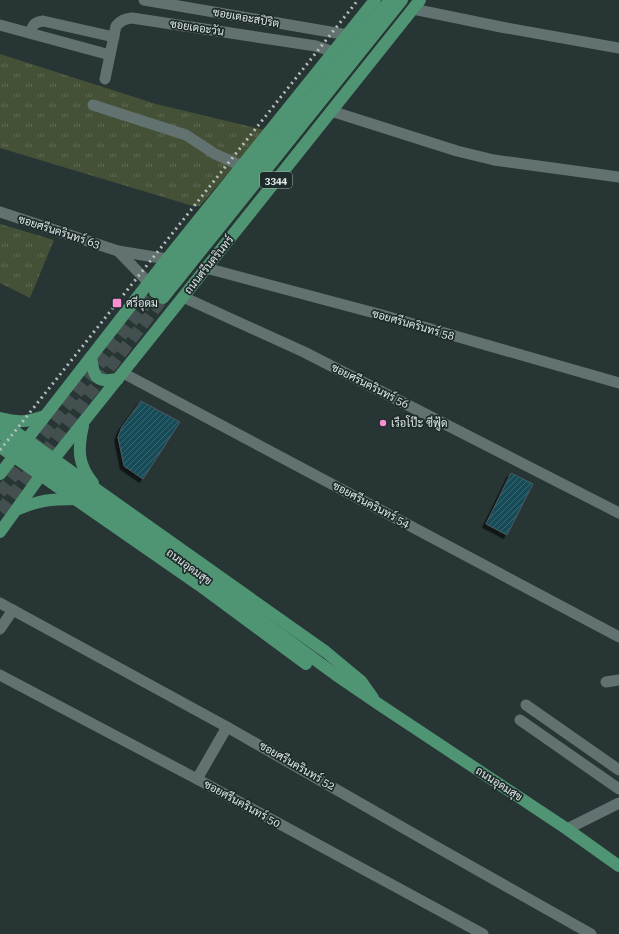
<svg xmlns="http://www.w3.org/2000/svg" width="619" height="934" font-family="'Roboto Serif',Sarabun,serif">
	<style>
		.grass { fill: url(#grass-tufts) }
		.building { fill: url(#building-hatch); stroke: #4c5b60; filter: url(#shadow) }
		.lines { fill: none; stroke-linecap: round; stroke-linejoin: round }
		.major-tunnel { stroke: #43504f; stroke-width: 12; stroke-dasharray: 12 6; stroke-linecap: butt }
		.minor { stroke: #627271; stroke-width: 11 }
		.major { stroke: #4f9574; stroke-width: 12 }
		.rail { stroke: #b5bfbe; stroke-width: 3; stroke-dasharray: 2 4; stroke-linecap: butt }
		.poi-dot { fill: #f690d1; stroke: #1d2b2a; stroke-width: 1.5 }
		.labels { text-anchor: middle; dominant-baseline: central; stroke-width: 3.5; stroke-linejoin: round; paint-order: stroke }
		.shield { fill: #1d2b2a; stroke: #a5afae; stroke-width: 1 }
		.shield-label { font-size: 10px; font-weight: bold; fill: #dfe8e7 }
		.street-label { font-size: 11px; fill: #dfe8e7; stroke: #1d2b2a }
		.poi-label { font-size: 11px; fill: #dfe8e7; stroke: #1d2b2a; text-anchor: start }
	</style>
	<defs>
		<pattern id="grass-tufts" width="24" height="20" patternUnits="userSpaceOnUse"><rect width="24" height="20" fill="#455136"/><path d="M3 7l-1-3M5 7V3M7 7l1-3M15 17l-1-3M17 17v-4M19 17l1-3" fill="none" stroke="#5f6a53"/></pattern>
		<pattern id="building-hatch" width="6" height="6" patternUnits="userSpaceOnUse"><rect width="6" height="6" fill="#194c59"/><path d="M-1 1l2-2M0 6l6-6M5 7l2-2" fill="none" stroke="#3a6671"/></pattern>
		<filter id="shadow"><feDropShadow dx="-3.5" dy="3.5" stdDeviation="0" flood-color="#0009"/></filter>
	</defs>
	<rect width="100%" height="100%" fill="#273534"/>
	<!-- grass -->
	<g class="grass">
		<path d="M0 54 156 104 264 130 200 206H193L0 148Z"/>
		<path d="M0 224 54 240 30 298 0 283Z"/>
	</g>
	<!-- building -->
	<g class="building">
		<path d="M141 401 180 422 143 479 124 466 118 437 122 427Z"/>
		<path d="M511 473 533 484 507 535 486 524Z"/>
	</g>
	<g class="lines">
		<!-- major-tunnel -->
		<g class="major-tunnel">
			<path d="M0 493 155 292"/>
			<path d="M0 511 163 298"/>
		</g>
		<!-- minor -->
		<g class="minor">
			<path d="M144 0 348 35"/>
			<path d="M413 9 501 27 619 48"/>
			<path d="M0 25 110 55"/>
			<path d="M30 33C33 25 34 22 43 21L114 37"/>
			<path d="M105 79 116 26C121 20 125 19 132 18L316 46 334 52"/>
			<path d="M93 105 186 135 215 154 242 166"/>
			<path d="M331 111 457 151 494 160 619 177"/>
			<path d="M0 212 118 251 167 259"/>
			<path d="M118 251 149 283"/>
			<path d="M206 268 382 315 619 383"/>
			<path d="M183 297 304 352 619 513"/>
			<path d="M123 373 619 637"/>
			<path d="M0 603 227 727 442 850 591 934"/>
			<path d="M0 629 13 610"/>
			<path d="M0 675 197 779 483 934"/>
			<path d="M606 682 619 680"/>
			<path d="M526 705 619 770"/>
			<path d="M520 720 619 789"/>
			<path d="M197 779 227 727"/>
			<path d="M567 829 619 803"/>
		</g>
		<!-- major -->
		<g class="major">
			<path d="M155 292 390 0"/>
			<path d="M163 298 402 0"/>
			<path d="M91 357C94 378 96 383 118 379"/>
			<path d="M0 418C20 423 26 422 45 416"/>
			<path d="M0 421 326 652 361 681 373 698"/>
			<path d="M83 426C78 448 77 464 93 483"/>
			<path d="M0 433 109 509 336 675 377 703 567 829 619 866"/>
			<path d="M0 447 199 585 306 664"/>
			<path d="M0 474 167 259 375 0"/>
			<path d="M16 510C40 500 50 499 76 499"/>
			<path d="M0 532 41 475 420 0"/>
		</g>
		<!-- rail -->
		<path class="rail" d="M0 450 358 0"/>
	</g>
	<!-- markers -->
	<g class="poi-dot">
		<rect x="112" y="298" width="10" height="10" rx="2"/>
		<circle cx="383" cy="423" r="4"/>
	</g>
	<g class="labels">
		<!-- shield labels -->
		<rect class="shield" x="260" y="172" width="32" height="16" rx="3"/>
		<g class="shield-label">
			<text x="276" y="180">3344</text>
		</g>
		<!-- street labels -->
		<g class="street-label">
			<text transform="translate(246 18) rotate(10)">ซอยเดอะสปิริต</text>
			<text transform="translate(197 28) rotate(9)">ซอยเดอะวัน</text>
			<text transform="translate(59 232) rotate(18)">ซอยศรีนครินทร์ 63</text>
			<text transform="translate(209 265) rotate(-51)">ถนนศรีนครินทร์</text>
			<text transform="translate(413 325) rotate(16)">ซอยศรีนครินทร์ 58</text>
			<text transform="translate(370 386) rotate(27)">ซอยศรีนครินทร์ 56</text>
			<text transform="translate(371 505) rotate(28)">ซอยศรีนครินทร์ 54</text>
			<text transform="translate(189 567) rotate(36)">ถนนอุดมสุข</text>
			<text transform="translate(297 766) rotate(30)">ซอยศรีนครินทร์ 52</text>
			<text transform="translate(499 784) rotate(33)">ถนนอุดมสุข</text>
			<text transform="translate(242 804) rotate(29)">ซอยศรีนครินทร์ 50</text>
		</g>
		<!-- poi labels -->
		<g class="poi-label">
			<text x="126" y="303">ศรีอุดม</text>
			<text x="391" y="423">เรือโป๊ะ ซีฟู้ด</text>
		</g>
	</g>
</svg>
